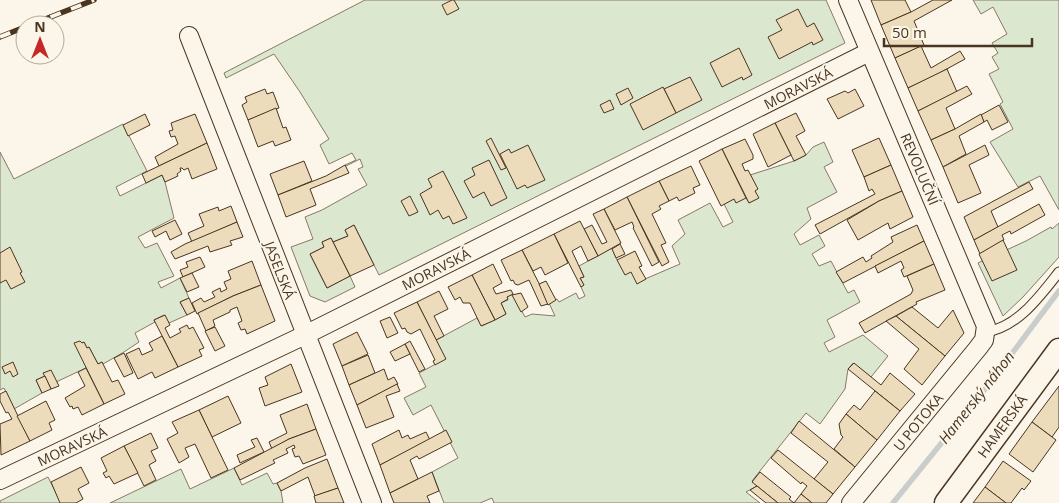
<svg xmlns="http://www.w3.org/2000/svg" width="1059" height="503" font-family="'Open Sans',sans-serif">
	<style>
		.green { fill: #dce7d0; stroke: #887966 }
		.lines { fill: none; stroke-linecap: round; stroke-linejoin: round }
		.stream { stroke: #c9cecd; stroke-width: 5.5 }
		.building { fill: #ecdcbc; stroke: #4a3520 }
		.service-casing { stroke: #4a3520; stroke-width: 11 }
		.minor-casing { stroke: #4a3520; stroke-width: 20 }
		.tertiary-casing { stroke: #4a3520; stroke-width: 25 }
		.service { stroke: #fbf6e9; stroke-width: 9 }
		.minor { stroke: #fbf6e9; stroke-width: 18 }
		.tertiary { stroke: #fbf6e9; stroke-width: 22 }
		.rail-casing { stroke: #4a3520; stroke-width: 5.5 }
		.rail { stroke: #fbf6e9; stroke-width: 4; stroke-dasharray: 11; stroke-linecap: butt }
		.labels { text-anchor: middle; dominant-baseline: central; stroke-width: 4; stroke-linejoin: round; paint-order: stroke }
		.street-label { font-size: 14px; fill: #4a3520; stroke: #fbf6e9 }
		.water-label { font-size: 15px; font-style: italic; fill: #4a3520; stroke: #fbf6e9 }
	</style>
	<rect width="100%" height="100%" fill="#fbf6e9"/>
	<!-- green -->
	<g class="green">
		<path d="M365 0H826L845 43 379 275 354 225 345 230 348 236 333 242 331 238 322 242 324 247 310 254 327 288 350 276 355 287 325 302 310 296 291 247 313 239 305 217 322 210 367 185 358 169 363 167 360 159 346 166 345 165 356 160 352 153 329 164 320 145 329 139 300 92 274 54 226 78 224 73Z"/>
		<path d="M973 0H1059V210L1040 176 1018 187 990 142 1013 129 1000 104 1003 102 989 74 999 69 992 57 998 53 992 43 1007 34 993 7 981 14Z"/>
		<path d="M123 124 147 171 116 187 120 196 162 175 165 182 174 218 138 237 145 248 157 243 174 276 158 282 161 288 180 278 189 298 180 302 187 315 169 323 164 315 154 320 155 322 135 333 139 342 124 352 103 364 102 362 98 364 89 347 87 348 84 342 82 343 86 368 56 382 45 376 36 380 42 393 14 409 4 388 0 390V152L14 179Z"/>
		<path d="M824 142 833 162 824 167 837 192 807 208 811 219 794 234 800 245 819 235 825 246 812 254 819 266 831 261 848 293 854 290 860 302 827 320 835 337 824 343 829 352 863 335 888 356 871 377 853 363 848 369 845 389 820 424 806 413 752 481 757 486 746 492 760 503H494L492 498 480 503H444L432 472 458 458 431 405 413 415 404 398 426 387 419 373 445 359 436 340 477 318 482 326 506 314 501 303 508 300 507 297 513 294 525 317 532 314 555 316 549 303 557 299 559 302 576 293 579 299 585 296 581 287 584 285 580 278 584 277 579 266 612 248 617 260 632 270 638 282 680 264 672 246 685 234 678 220 710 203 723 227 733 222 724 204 743 193 749 203 758 198 755 191 757 189 750 175 794 161 806 155 813 147Z"/>
		<path d="M1059 223V257L1023 297 1003 316 978 263 1026 241 1051 227 1052 229Z"/>
		<path d="M234 468 242 485 267 473 273 484 277 483 281 491 283 503H110L181 469 190 489Z"/>
		<path d="M48 477 61 503H0V501Z"/>
	</g>
	<g class="lines">
		<!-- stream -->
		<path class="stream" d="M893 503 986 388 1059 291"/>
	</g>
	<!-- building -->
	<g class="building">
		<path d="M452 0H454L459 9 447 15 442 5Z"/>
		<path d="M871 0H905L911 12 881 25Z"/>
		<path d="M933 0H952L914 21 924 45 895 58 881 25 911 12Z"/>
		<path d="M798 9 807 27 814 23 823 40 813 45 812 42 779 59 768 37 782 30 776 20Z"/>
		<path d="M921 46 931 68 960 51 965 59 934 76 908 88 895 58Z"/>
		<path d="M739 48 752 75 743 80 742 77 722 87 710 63Z"/>
		<path d="M947 69 957 92 918 111 908 88Z"/>
		<path d="M690 77 702 100 676 113 664 89Z"/>
		<path d="M967 86 972 94 946 108 955 129 931 140 918 111Z"/>
		<path d="M663 87 676 113 643 130 630 104Z"/>
		<path d="M628 88 633 98 621 105 616 94Z"/>
		<path d="M265 89 267 94 273 92 279 108 248 120 242 105 247 102 245 97Z"/>
		<path d="M855 89 864 106 838 119 827 99 845 91 848 93Z"/>
		<path d="M610 100 614 109 604 113 600 105Z"/>
		<path d="M999 105 1008 122 992 130 987 120 984 122 981 115Z"/>
		<path d="M276 108 283 128 286 127 291 140 275 146 273 141 258 147 248 120Z"/>
		<path d="M796 113 805 131 796 136 806 155 794 161 775 123Z"/>
		<path d="M145 114 150 125 128 136 123 125Z"/>
		<path d="M195 114 207 143 159 166 155 157 178 144 175 136 171 137 169 131 173 130 171 123Z"/>
		<path d="M981 114 984 122 959 136 966 154 943 167 931 140 955 129Z"/>
		<path d="M775 123 791 155 768 167 753 134Z"/>
		<path d="M491 138 506 168 501 170 486 141Z"/>
		<path d="M879 138 891 165 864 177 852 150Z"/>
		<path d="M745 139 753 155V159L742 164 745 171 748 170 758 189 755 191 759 198 749 203 722 149Z"/>
		<path d="M207 143 217 169 192 179 188 168 184 170 182 168H180L181 171 177 174 178 176 165 182 162 175 146 183 142 174Z"/>
		<path d="M528 145 545 180 527 188 525 185 517 189 500 154 509 149 511 153Z"/>
		<path d="M985 145 989 155 969 165 981 193 958 203 943 167Z"/>
		<path d="M722 149 746 198 736 203 734 199 721 206 699 161Z"/>
		<path d="M489 160 507 198 491 206 484 192 473 198 464 181 475 175 472 168Z"/>
		<path d="M304 161 312 181 278 195 270 174Z"/>
		<path d="M345 165 349 173 310 189 316 205 286 217 278 195 326 176Z"/>
		<path d="M891 165 902 191 879 201 820 234 815 225 875 194 872 189 869 191 864 177Z"/>
		<path d="M691 166 700 185 693 188 695 193 679 201 677 197 669 201 659 181Z"/>
		<path d="M443 171 467 218 453 224 449 216 443 219 438 210 430 215 420 194 432 187 428 179Z"/>
		<path d="M659 181 669 201 659 206 661 209 652 214 666 243 661 245 669 262 662 266 627 197Z"/>
		<path d="M1029 182 1033 189 991 211 998 227 974 240 964 217Z"/>
		<path d="M902 191 913 217 890 229 888 223 858 240 847 220 879 201Z"/>
		<path d="M410 196 418 212 409 216 401 201Z"/>
		<path d="M627 197 659 262 652 266 633 228 634 227 632 222 615 230 604 209Z"/>
		<path d="M1039 204 1045 215 1011 234 1010 231 1002 235 1004 240 980 254 974 240Z"/>
		<path d="M231 206 237 222 192 242 188 233 204 226 199 214 218 207 219 211Z"/>
		<path d="M604 209 621 243 598 256 584 229 592 225 602 244 607 242 593 214Z"/>
		<path d="M175 220 182 234 170 240 166 231 155 237 152 231Z"/>
		<path d="M580 221 598 256 588 261 581 246 572 251 584 277 580 278 584 285 581 287 554 234Z"/>
		<path d="M237 222 243 237 230 241 232 245 210 252 208 246 175 259 171 252 185 244Z"/>
		<path d="M354 225 374 265 350 276 333 242 348 236 345 230Z"/>
		<path d="M917 225 924 241 843 283 836 272 863 257 866 262 872 258 871 256 893 242 891 237Z"/>
		<path d="M554 234 568 263 545 275 541 267 533 271 522 250Z"/>
		<path d="M331 238 350 276 327 288 310 254 324 247 322 242Z"/>
		<path d="M1003 240 1017 270 992 281 979 254Z"/>
		<path d="M924 241 934 264 904 277 901 270 904 268 901 261 878 273 875 266Z"/>
		<path d="M620 244 625 254 616 258 612 249Z"/>
		<path d="M10 247 22 272 20 273 25 282 11 289 6 280 0 283V253Z"/>
		<path d="M522 250 549 303 548 304 541 306 529 280 518 285 515 284 513 280 511 281 501 260Z"/>
		<path d="M635 251 642 266 639 267 646 279 637 284 631 272 625 275 617 260Z"/>
		<path d="M200 257 205 267 183 277 180 270 188 267 186 262Z"/>
		<path d="M252 261 261 285 233 296 197 314 192 303 201 298 204 302 215 297 212 292 220 288 221 292 227 289 224 282 231 279 228 271Z"/>
		<path d="M493 264 502 283 493 288 496 294 511 290 513 294 507 297 508 299 501 303 506 314 495 320 472 275Z"/>
		<path d="M934 264 945 290 916 302 917 304 865 333 859 323 911 294 913 290 907 276Z"/>
		<path d="M192 273 199 287 187 292 180 278Z"/>
		<path d="M472 275 495 320 481 326 470 303H463L460 297 455 300 448 287Z"/>
		<path d="M546 281 556 300 548 305 539 284Z"/>
		<path d="M261 285 275 321 247 334 245 329 241 330 238 323 242 321 237 307 230 310V312L213 320 215 326 206 331 198 313 233 296Z"/>
		<path d="M439 291 448 309 434 316 444 336 436 340 417 302Z"/>
		<path d="M521 293 528 307 521 312 512 295Z"/>
		<path d="M189 298 195 311 187 315 180 302Z"/>
		<path d="M417 302 446 359 435 365 433 361 435 360 420 329 411 334 407 332 405 328 402 329 394 313Z"/>
		<path d="M912 307 938 328 953 310 964 333 945 356 896 316Z"/>
		<path d="M165 315 170 325 165 328 170 338 181 332 179 329 187 325 189 329 193 327 204 348 199 350 202 356 178 367 154 320Z"/>
		<path d="M896 316 945 356 922 385 904 369 919 349 886 321Z"/>
		<path d="M390 317 398 333 387 338 380 321Z"/>
		<path d="M215 327 225 346 215 351 205 331Z"/>
		<path d="M357 332 368 354 342 366 333 344Z"/>
		<path d="M162 336 178 367 155 378 152 372 138 379 126 354 139 348 142 355 153 350 149 343Z"/>
		<path d="M80 341 82 343 84 342 87 348 89 347 98 364 102 362 112 382 118 380 125 394 104 404 74 343Z"/>
		<path d="M410 341 425 369 419 372 405 344Z"/>
		<path d="M405 344 410 354 395 361 390 352Z"/>
		<path d="M124 353 133 373 124 377 114 358Z"/>
		<path d="M368 355 375 373 349 385 342 366Z"/>
		<path d="M13 362 18 374 13 377 10 371 5 374 2 367Z"/>
		<path d="M854 363 881 385 890 373 915 394 900 411 848 369Z"/>
		<path d="M291 364 302 392 265 406 259 388 268 385 265 377Z"/>
		<path d="M86 368 104 404 82 415 78 407 73 409 72 406 70 407 65 398 85 386 78 372Z"/>
		<path d="M384 369 388 380 394 377 398 384 357 405 349 385Z"/>
		<path d="M51 370 59 386 51 389 43 373Z"/>
		<path d="M45 376 51 389 42 393 36 380Z"/>
		<path d="M397 384 400 391 386 396 394 417 366 428 357 405Z"/>
		<path d="M1059 386V427L1052 437 1032 422Z"/>
		<path d="M6 391 30 441 1 455 0 424 12 419 8 412 6 413 0 401V394Z"/>
		<path d="M875 391 900 411 877 440 846 414 854 405 860 410Z"/>
		<path d="M228 396 241 423 212 437 199 410Z"/>
		<path d="M46 401 55 420 49 423 52 430 30 441 17 416Z"/>
		<path d="M307 404 316 429 289 439 272 449 269 442 287 433 280 415Z"/>
		<path d="M199 410 228 470 211 478 195 444 185 448 189 457 179 463 167 439 178 433 172 422Z"/>
		<path d="M846 414 877 440 855 467 834 449 843 437 841 435 839 424Z"/>
		<path d="M799 421 855 467 833 494 814 479 828 462 791 433Z"/>
		<path d="M1032 422 1056 440 1033 472 1009 454Z"/>
		<path d="M316 429 326 455 303 464 299 456 295 457 292 449 295 448 294 445 286 449 288 453 273 460 275 463 240 480 234 468 289 439Z"/>
		<path d="M399 430 402 438 408 435 410 439 426 432 430 440 380 465 372 444Z"/>
		<path d="M446 430 452 442 419 459 417 456 410 460 418 479 390 493 380 465Z"/>
		<path d="M151 433 158 448 151 451 156 461 149 465 156 480 144 486 124 446Z"/>
		<path d="M257 438 264 452 240 463 237 455 255 447 251 440Z"/>
		<path d="M124 446 138 473 114 484 109 476 106 478 103 473 107 471 101 458Z"/>
		<path d="M778 450 833 494 826 503H812L801 494 807 486 802 482 801 484 771 458Z"/>
		<path d="M327 459 338 488 315 496 308 477 281 491 277 483 305 468Z"/>
		<path d="M1003 461 1031 481 1024 490 1022 488 1011 503H1006L985 487Z"/>
		<path d="M81 467 89 483 78 489 83 499 76 503H60L51 482Z"/>
		<path d="M432 472 439 491 427 496 430 503H394L390 493Z"/>
		<path d="M760 472 791 497 789 499 794 503 801 494 812 503H778L752 482Z"/>
		<path d="M757 486 778 503H766L750 490Z"/>
		<path d="M985 487 1006 503H973Z"/>
		<path d="M338 488 344 503H316L314 496Z"/>
	</g>
	<g class="lines">
		<defs>
			<path id="service" d="M986 332C1018 327 1040 296 1059 272"/>
			<g id="minor">
				<path d="M848 0 986 326 984 340 978 348 851 503"/>
				<path d="M189 36 372 503"/>
				<path d="M0 480 305 335 869 52"/>
			</g>
			<path id="tertiary" d="M946 503 1059 350"/>
		</defs>
		<!-- service casing -->
		<use href="#service" class="service-casing"/>
		<!-- minor casing -->
		<use href="#minor" class="minor-casing"/>
		<!-- tertiary casing -->
		<use href="#tertiary" class="tertiary-casing"/>
		<!-- service -->
		<use href="#service" class="service"/>
		<!-- minor -->
		<use href="#minor" class="minor"/>
		<!-- tertiary -->
		<use href="#tertiary" class="tertiary"/>
		<defs>
			<g id="rail">
				<path d="M30 25 94 0"/>
				<path d="M0 37 25 27"/>
			</g>
		</defs>
		<!-- rail casing -->
		<use href="#rail" class="rail-casing"/>
		<!-- rail -->
		<use href="#rail" class="rail"/>
	</g>
	<g class="labels">
		<!-- street labels -->
		<g class="street-label">
			<text transform="translate(798 88) rotate(-27)">MORAVSKÁ</text>
			<text transform="translate(920 169) rotate(67)">REVOLUČNÍ</text>
			<text transform="translate(436 269) rotate(-27)">MORAVSKÁ</text>
			<text transform="translate(280 270) rotate(69)">JASELSKÁ</text>
			<text transform="translate(918 422) rotate(-51)">U POTOKA</text>
			<text transform="translate(1002 426) rotate(-54)">HAMERSKÁ</text>
			<text transform="translate(72 446) rotate(-25)">MORAVSKÁ</text>
		</g>
		<!-- water labels -->
		<g class="water-label">
			<text transform="translate(976 397) rotate(-52)">Hamerský náhon</text>
		</g>
	</g>
	<!-- north arrow -->
	<g transform="translate(40 40)"><circle r="24" fill="#fbf6e9" stroke="#b4a999"/>
	<path d="M0-4L9 19L0 12L-9 19Z" fill="#c62828"/>
	<text y="-8" font-size="14" font-weight="bold" text-anchor="middle" fill="#4a3520">N</text>
	</g>
	<!-- scale -->
	<path d="M884 38v8h148v-8" fill="none" stroke="#4a3520" stroke-width="2.5"/>
	<text x="892" y="38" font-size="15" fill="#4a3520" stroke="#fbf6e9" stroke-width="4" paint-order="stroke">50 m</text>
</svg>
